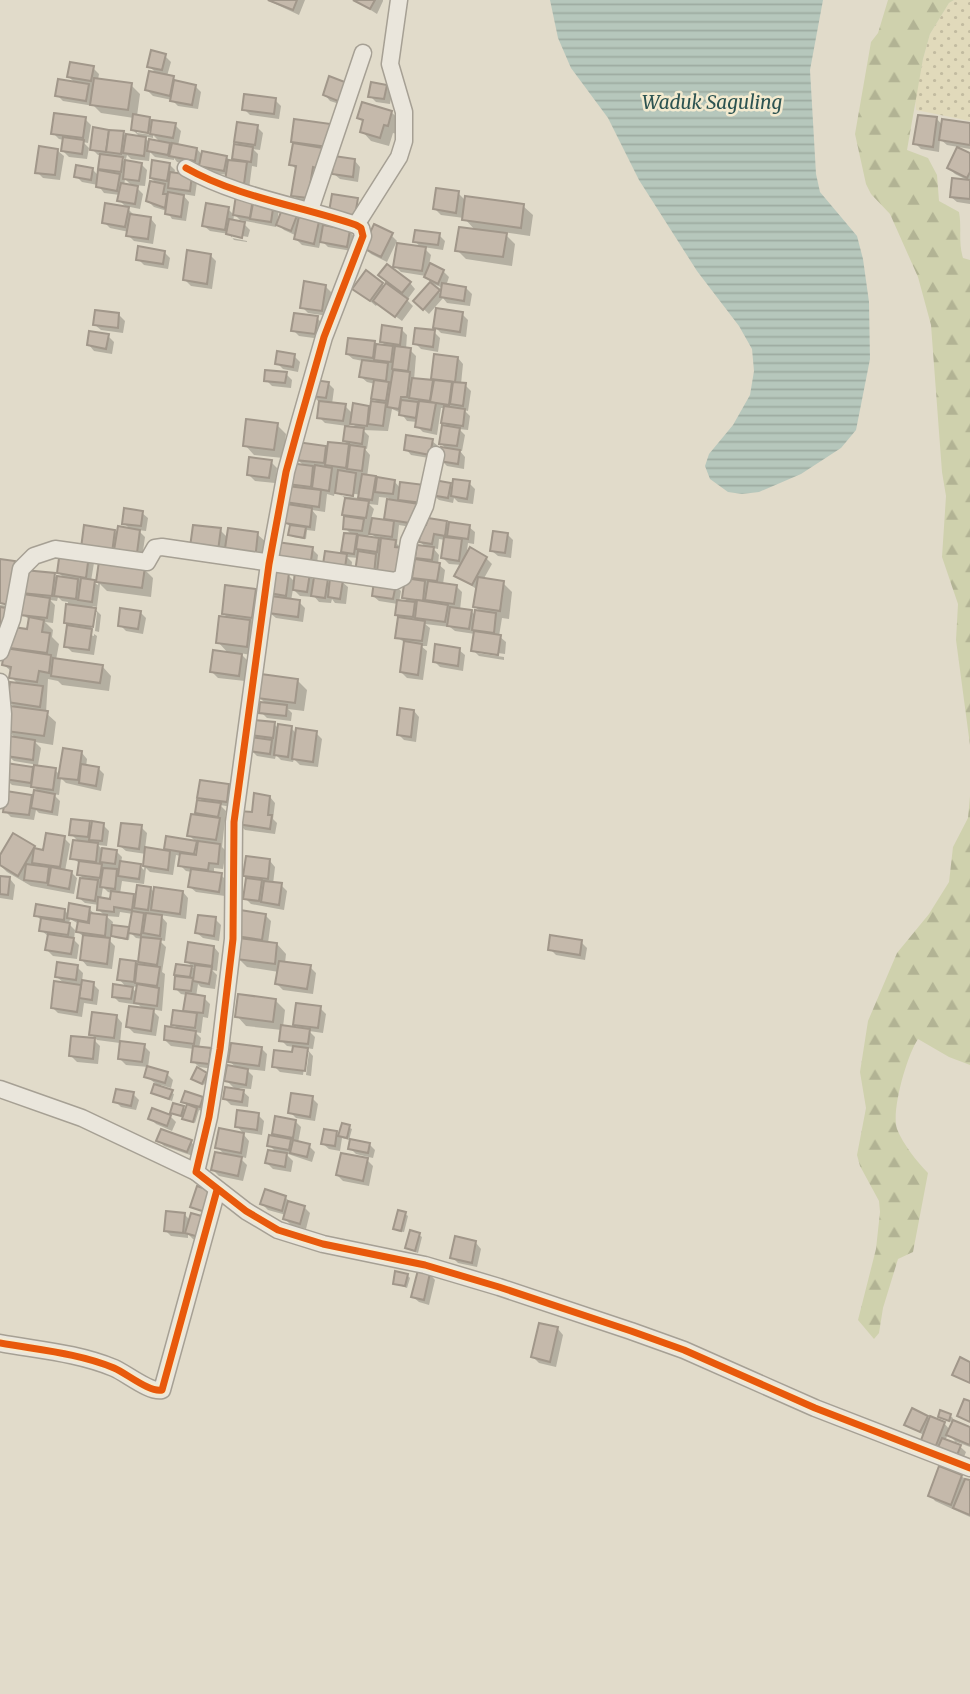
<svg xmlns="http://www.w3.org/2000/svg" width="970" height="1694" font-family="Merriweather,serif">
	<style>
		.farmland { fill: url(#farmland-dots) }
		.forest { fill: url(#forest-firs) }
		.water { fill: url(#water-rules) }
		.shadow { fill: #0003; fill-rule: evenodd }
		.building { fill: #c5b9ab; stroke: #a1978a; stroke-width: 2 }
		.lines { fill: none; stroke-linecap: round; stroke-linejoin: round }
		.minor-casing { stroke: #a6a094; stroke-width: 19 }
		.minor { stroke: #eae6dc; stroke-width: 16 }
		.cycleway-casing { stroke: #f3eacf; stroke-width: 11 }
		.cycleway { stroke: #e8590c; stroke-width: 7 }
		.labels { text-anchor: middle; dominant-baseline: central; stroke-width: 5; stroke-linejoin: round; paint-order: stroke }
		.water-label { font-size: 19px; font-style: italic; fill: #2c5351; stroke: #f3eacf }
	</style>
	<defs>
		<pattern id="farmland-dots" width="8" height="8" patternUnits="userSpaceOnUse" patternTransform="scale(1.75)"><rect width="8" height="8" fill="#e1dabb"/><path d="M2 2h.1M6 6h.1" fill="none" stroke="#c2bba0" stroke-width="1.8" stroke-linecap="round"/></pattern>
		<pattern id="forest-firs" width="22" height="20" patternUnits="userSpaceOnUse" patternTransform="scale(1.75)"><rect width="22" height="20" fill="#cfd1ad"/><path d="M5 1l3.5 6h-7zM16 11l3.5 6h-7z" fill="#b2b394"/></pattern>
		<pattern id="water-rules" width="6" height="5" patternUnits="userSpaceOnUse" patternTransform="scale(1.75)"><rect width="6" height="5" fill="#b6c7bc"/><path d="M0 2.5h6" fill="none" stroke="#9daba1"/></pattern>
	</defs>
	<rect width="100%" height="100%" fill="#e1dbca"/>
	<!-- farmland -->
	<path class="farmland" d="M954 0H970V121L916 110 915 99 923 59 930 34 949 3Z"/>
	<!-- forest -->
	<g class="forest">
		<path d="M888 0H954L949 3 930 34 923 59 907 150 928 158 937 175 939 201 959 212C962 228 958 242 963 258L970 260V745L956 640 958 604 942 557 946 496 942 472 931 325 918 277 890 214 871 194 866 184 855 134 871 42 878 33Z"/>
		<path d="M970 796V1065L949 1057 918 1039C907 1055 891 1111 897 1129 903 1144 917 1162 928 1173L913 1252 898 1259 883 1308 879 1333 874 1339 858 1320 876 1249 880 1212 879 1201 860 1166 857 1155 866 1108 860 1072 868 1021 897 953 929 914 949 882 953 847 968 818Z"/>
	</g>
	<!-- water -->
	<path class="water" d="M550 0H823L810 70 816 174 820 192 857 236 863 259 869 302 870 359 856 430 841 448 801 474 759 492 742 494 728 492 710 479 705 466 709 454 733 425 750 395 754 371 752 349 739 326 697 271 639 180 608 118 571 68 558 38Z"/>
	<!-- shadow -->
	<g class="shadow">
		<path d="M267 0H305L299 15Z"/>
		<path d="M355 0H383V1L377 14Z"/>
		<path d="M165 56 171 62 167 76 173 78 179 83 195 86 201 92 198 109 178 106 172 100 153 96 147 90 157 74 149 66Z"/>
		<path d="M93 68 99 74 98 80 131 85 140 94 137 116 175 125 181 131 178 146 197 149 203 156 226 157 233 162 235 146 241 147 236 142 257 127 263 133 260 150 253 149 258 154 257 167 252 166 249 189 228 175 207 172 201 166 177 162 174 158V160L155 157 150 152 149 161 131 159 127 155 126 159 121 158 125 162 141 164 147 170 145 186 134 185 143 194 140 209 125 206 134 215V216L151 219 156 225 153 244 134 241 128 235 129 232 110 228 104 222 128 209 119 200 120 195 104 193 98 185 82 182 76 176 92 169 99 176 105 173 100 168 102 155H98L92 149 123 133 126 136 141 138 132 129 134 118 101 113 94 106 63 101 57 95 76 84 69 77ZM137 129 157 132 156 136H154L161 143 151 144 143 136 153 138V135L137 133ZM125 179 133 187 124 186Z"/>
		<path d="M386 86 392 92 390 104 376 102 370 96Z"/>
		<path d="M355 91 349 107 330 101 325 95Z"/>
		<path d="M275 100 281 106 279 119 250 115 244 109Z"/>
		<path d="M391 112 401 121 397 134 393 133 389 146 371 141 362 131 364 122 359 117Z"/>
		<path d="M85 119 91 125 88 143 83 142 89 148 87 159 69 157 63 151 64 140 59 139 53 133Z"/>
		<path d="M937 119 943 126 970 125V149L947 145 940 139 939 152 921 149 915 143Z"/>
		<path d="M340 135 337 158 355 161 360 167 358 182 340 179 334 174 336 155 317 207 303 205 293 195 297 170 291 164 293 141Z"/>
		<path d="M58 151 64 156 60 180 43 178 37 172Z"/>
		<path d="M970 155V204L957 202 951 197 969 181 955 174 949 168Z"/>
		<path d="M169 164 175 170 174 174 191 176 197 182 195 196 182 194 189 202 186 221 172 219 167 211 154 207 148 201 158 185 151 178Z"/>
		<path d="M458 193 466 201 523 206 533 215 530 236 503 232 515 244 512 266 466 259 457 250 476 231 464 218 441 215 435 209Z"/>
		<path d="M237 197 279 209 277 223 285 206 319 219 324 227 349 231 355 237 352 251 328 247 321 240 319 248 302 245 296 239 297 236 284 230 277 223 276 227 240 220 234 214Z"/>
		<path d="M228 209 234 215 233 222 244 224 250 230 248 237 232 234V238L247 241V242L234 240 229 234 210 231 204 226Z"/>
		<path d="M391 235 397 241 387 262 371 254 365 248Z"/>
		<path d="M439 235 445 241 443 250 423 247 431 255 429 265 443 271 449 277 446 286 466 288 472 294 470 306 447 303 443 298 429 314 415 301 430 284 442 295 443 288 431 283 426 276 401 272 395 266 422 249 415 241Z"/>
		<path d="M164 252 170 258 168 269 144 265 138 259Z"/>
		<path d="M210 255 216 261 212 289 191 286 185 280Z"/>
		<path d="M389 282 410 283 415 289 407 300 413 306 402 321 378 303 376 306 355 289 382 284 385 287Z"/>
		<path d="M325 286 331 292 328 316 308 313 302 307Z"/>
		<path d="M462 314 468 320 466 337 441 333 435 327Z"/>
		<path d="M119 315 125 321 123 333 101 330 95 325Z"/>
		<path d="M317 318 323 324 321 339 299 336 293 330Z"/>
		<path d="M402 330 407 335 406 349 410 350 416 356 414 380 432 382 436 356 458 358 463 364 461 384 465 385 471 391 468 411 464 410 470 416 468 430 459 429 465 435 462 451H460L465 457 464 469 447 466 441 460 447 450 441 443 449 428 443 422 445 408H441L437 435 423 432 417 426V422L407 421 401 413 392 409 388 431 363 430 369 436 367 449 364 448 370 455 367 477 394 481 401 489 425 487 421 526 446 522 450 526 469 527 475 532 474 544 468 543 466 558H486L492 564 483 580 503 583 512 592 509 619 502 618 499 636 506 642 505 654 477 650V653L504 657V660L479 656 473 650 475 634 455 631 450 627 425 624 430 628 427 646H421L427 651 423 680 407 678 401 672 405 643 397 637 400 617 397 614 398 604 379 601 373 596 395 586 401 591 399 602 410 604 404 597 406 584 379 579 359 558 347 557 352 562 351 573 326 553 348 556 343 551 352 535 345 528 346 499 335 491 334 496 327 494 325 512 312 510 317 516 315 531 307 530 306 539 293 537 290 535 291 527 286 523 292 507 287 502 295 489 289 483 304 466 297 459 299 444 329 448V444L351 447 344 441 347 426 325 423 319 417V402L313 396 328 383 334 389 332 404 345 406 353 414 354 405 372 408 378 403 373 398 375 384 367 382 361 377 363 361 353 359 347 354 374 343 387 347 382 342ZM350 421 358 429 349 428ZM341 492 362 495 361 499 365 502H358L359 498 341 496ZM379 497 389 498 385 521 371 519 374 509 369 504 378 505ZM399 525 422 529 420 542 427 548 417 557 422 562 413 561 397 544ZM369 531 377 539 368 538ZM439 539 445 540 443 558 449 564 462 565 457 576 478 590 475 607 481 612 476 616 471 611 460 610 462 592 456 586 443 584 445 570 438 564 439 555 433 548 438 549ZM411 574 419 582 410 581Z"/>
		<path d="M434 332 440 338 438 352 421 349 415 343Z"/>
		<path d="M108 336 114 342 112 354 94 351 89 345Z"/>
		<path d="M294 356 300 362 298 372 283 369 277 363Z"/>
		<path d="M286 374 292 380 291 388 272 386 266 380Z"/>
		<path d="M277 425 286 434 283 458 254 455 245 445Z"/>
		<path d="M432 441 438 446 435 459 411 455 406 449Z"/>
		<path d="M271 462 277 468 275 483 255 481 249 475Z"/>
		<path d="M469 483 475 489 473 504 458 502 454 498 453 503 439 500 433 495 450 485 454 489Z"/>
		<path d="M142 513 148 518 146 531 138 530 145 537 142 558 89 554 114 531 118 535 131 530 124 523Z"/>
		<path d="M220 530 228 538 257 534 267 543 263 568 197 552Z"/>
		<path d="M508 535 513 540 511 558 498 556 492 551Z"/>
		<path d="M312 549 318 555 316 572 276 561Z"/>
		<path d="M61 553 88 557 94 563 91 581 98 585 101 563 144 569 153 578 151 597 107 591 100 584 97 607 92 606 101 615 99 632 95 631 97 612H94L90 635 94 636V634L97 636 94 655 72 652 66 646 68 602 62 601 58 597 57 601 50 600 55 605 53 623 45 622 53 630 52 637 59 644 56 660 102 666 111 676 109 691 62 685 58 681 48 679 46 713 56 722 53 745 35 742 41 748 38 765 14 761 8 756 10 738 17 739 8 731 11 708 17 709 9 702 12 684H18L11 677 12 672 4 665 6 650 11 651 14 629 28 631 30 620 22 614 25 593 21 590 18 613 7 611 11 615 8 635 0 634V605L17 607 18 604 0 602V561L14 563 25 574 26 572 54 575 58 579 59 578H64L59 573Z"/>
		<path d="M288 575 295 582 309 575 313 579 327 581 331 585 342 582 348 587 346 604 335 603 332 599 331 603 319 602 313 595V597L300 596 293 589 291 601 299 602 305 608 303 622 276 618 270 613 276 599 271 593Z"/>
		<path d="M255 591 264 600 256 656 240 653 248 661 245 681 218 678 212 672 229 654 218 642 229 619 223 613Z"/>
		<path d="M140 612 146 618 143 634 126 631 120 625Z"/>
		<path d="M459 650 465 655 463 671 440 667 434 661Z"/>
		<path d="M298 681 307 690 304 711 288 709 292 713 291 721 267 718 261 712 266 704 259 697Z"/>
		<path d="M414 711 419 717 416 742 404 740 398 734Z"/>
		<path d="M274 724 279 729 291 728 297 734 316 733 322 739 318 767 300 765 294 759 293 762 281 760 276 755 275 759 257 756 251 750 258 740 253 734Z"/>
		<path d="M82 753 87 759 86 767 98 768 104 774 101 791 66 783 61 778 59 795 53 794 60 801 58 816 39 813 36 810 34 820 11 817 5 811 31 797 34 800 40 793 35 788 12 785 6 779 8 765 55 770 60 775Z"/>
		<path d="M228 785 234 791 232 807 220 805 226 811 222 847 226 851 223 869 214 868V874L221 875 227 881 225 896 196 892 190 887 192 872 186 871 180 865 181 856 176 855 173 875 150 872 146 868 144 884 122 881 120 894 133 895 137 899 150 888 155 893 183 892 188 898 186 919 160 915 167 923 165 941 159 940 166 947 162 972 165 974 162 1011 151 1009 159 1017 156 1036 134 1033 128 1027 144 1010 139 1005 119 1002 113 996 127 988 119 979 136 962 139 966 143 939 136 938 130 932 129 940 115 938 111 934 110 941 115 946 112 969 87 966 82 960 85 938 78 932 79 924 70 919 69 924 75 930 74 940 79 945 77 959 53 956 47 950 49 937 41 930 42 921 36 915 64 910 69 915 89 909 96 915 105 916 98 909 99 905 85 903 79 898 82 877 79 875 81 864 72 858 79 842 71 834 89 823 93 827 103 825 109 831 107 846 98 845 102 849 116 851 122 857 121 863 140 866 144 870 146 854 126 851 120 846 141 827 147 833 145 849 165 852 168 838 196 842 189 835 201 817 197 813 204 803 199 797ZM194 844H198L194 864 191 863ZM103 887 108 892 112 893 111 901 101 899ZM120 912 133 914 130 931 128 929 112 927 113 922 106 916 119 917ZM130 986 138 987 137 993Z"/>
		<path d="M270 797 275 803 273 819 277 823 275 834 245 830 239 824 253 814Z"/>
		<path d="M64 838 70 844 65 871 71 872 77 878 74 894 31 886 7 872 0 865V859L34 847 38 851 45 852Z"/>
		<path d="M270 861 275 867 273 884 281 885 287 891 284 910 251 904 245 898 247 877 245 875Z"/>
		<path d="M0 877 10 879 15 885 13 900 0 898Z"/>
		<path d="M265 915 271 921 268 943 277 944 286 954 285 963 310 967 316 973 313 994 283 990 277 984 279 972 247 967 238 958V935Z"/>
		<path d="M215 919 221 925 219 941 203 938 197 933Z"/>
		<path d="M581 942 587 948 585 960 556 955 550 949Z"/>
		<path d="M214 947 219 953 217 971 212 970 217 975 215 989 201 987 198 984 196 997 204 998 210 1004 208 1018 203 1017 201 1033 195 1032 201 1038 199 1048 210 1050 216 1056 214 1069 199 1067 193 1061 194 1049 171 1046 165 1040 179 1030 173 1024 185 1013 187 995 181 994 175 988 181 979 176 974 177 966 194 968 187 962Z"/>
		<path d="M77 967 83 973 82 982 93 984 99 990 97 1005 84 1003 82 1017 58 1013 52 1007 65 984 57 977Z"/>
		<path d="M276 1001 285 1010 283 1027 300 1030 295 1024 320 1008 326 1014 323 1033 309 1031 315 1037 313 1049 306 1048 313 1056 311 1076 306 1075 309 1052H306L303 1075 280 1072 274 1066 293 1054 294 1047 287 1046 281 1040 282 1030 246 1026 237 1016Z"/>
		<path d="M117 1017 122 1023 120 1043 97 1040 91 1034Z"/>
		<path d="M94 1040 100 1046 98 1064 77 1062 71 1056Z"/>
		<path d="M144 1046 150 1052 148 1067 126 1065 120 1059Z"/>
		<path d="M261 1048 267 1054 265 1071 246 1069 253 1076 251 1089 239 1088 249 1097 248 1107 231 1105 225 1099 236 1090 226 1080 237 1068 230 1062Z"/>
		<path d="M167 1074 173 1080 171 1088 161 1085 160 1088 174 1094 172 1101 156 1095 153 1093 156 1084 146 1076Z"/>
		<path d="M206 1074 209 1076 204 1085 196 1081Z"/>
		<path d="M133 1094 139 1100 136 1110 121 1107 115 1101Z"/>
		<path d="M202 1098 208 1104 205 1112 199 1110 195 1123 172 1112 183 1107 187 1111 188 1106 183 1101Z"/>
		<path d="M312 1098 318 1104 315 1121 296 1118 290 1112Z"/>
		<path d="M258 1115 264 1121 262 1135 242 1132 237 1126Z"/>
		<path d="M170 1116 176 1122 172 1131 156 1124 150 1118Z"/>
		<path d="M296 1122 301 1127 298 1143 309 1146 315 1152 312 1162 285 1153 293 1161 291 1172 273 1169 267 1163 277 1153 269 1145 280 1139 274 1133Z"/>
		<path d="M343 1125 352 1129 349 1140 342 1138 340 1151 329 1149 323 1144 336 1133 340 1137Z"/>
		<path d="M244 1135 249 1141 246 1158 238 1156 247 1165 243 1181 219 1176 213 1170 225 1155 217 1147Z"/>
		<path d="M158 1140 191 1142 197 1148 193 1156 164 1146Z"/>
		<path d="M369 1144 375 1150 373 1158 356 1154 350 1148Z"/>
		<path d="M367 1160 373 1166 369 1186 343 1181 337 1175Z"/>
		<path d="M285 1197 292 1204 304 1207 310 1213 306 1229 291 1225 285 1219 286 1215 268 1210 262 1204Z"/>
		<path d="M184 1214 191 1221 204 1242 193 1239 188 1234V1238L171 1236 165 1230Z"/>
		<path d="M405 1214 408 1216 404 1232 397 1231 395 1228Z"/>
		<path d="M419 1235 422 1237 418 1253 410 1250 407 1248Z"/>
		<path d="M476 1243 481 1249 477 1267 458 1263 452 1257Z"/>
		<path d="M430 1274 435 1280 429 1305 419 1302 413 1297Z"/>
		<path d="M407 1275 410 1278 407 1288 394 1283Z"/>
		<path d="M558 1329 563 1335 556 1367 539 1363 533 1357Z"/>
		<path d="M940 1416H950L953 1418 952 1421 970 1429V1447L954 1441 966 1452 961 1464 927 1443 925 1436 906 1424 927 1417 930 1421 944 1423 950 1430 953 1423ZM948 1434 960 1446 945 1441Z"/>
		<path d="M961 1476 970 1482V1517L935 1501 930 1495Z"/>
	</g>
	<!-- building -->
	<g class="building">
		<path d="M268 0H297L293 10Z"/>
		<path d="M353 0H375L370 9Z"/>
		<path d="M151 50 166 54 162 70 147 67Z"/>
		<path d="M70 62 94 66 91 81 67 77Z"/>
		<path d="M149 71 174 76 170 96 145 90Z"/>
		<path d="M329 76 350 84 343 103 323 95Z"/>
		<path d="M94 78 132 83 128 110 90 105Z"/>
		<path d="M58 79 89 84 86 101 55 96Z"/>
		<path d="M174 80 196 85 192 105 170 101Z"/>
		<path d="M371 82 387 85 384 99 368 97Z"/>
		<path d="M244 94 276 98 274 114 242 110Z"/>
		<path d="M362 102 392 111 388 126 384 125 380 138 360 132 363 120 357 118Z"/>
		<path d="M54 113 86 117 83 138 51 134Z"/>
		<path d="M133 114 150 117 148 133 131 130Z"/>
		<path d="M918 115 937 117 933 147 913 144Z"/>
		<path d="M294 119 331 124 328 147 291 142Z"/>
		<path d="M942 119 970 123V145L939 140Z"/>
		<path d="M152 120 176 123 173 138 150 134Z"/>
		<path d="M237 122 258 125 255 145 234 142Z"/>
		<path d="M93 127 109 130 106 152 90 150Z"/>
		<path d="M109 130 124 131 121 154 106 152Z"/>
		<path d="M126 134 146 137 144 156 123 153Z"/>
		<path d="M63 137 84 140 82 154 61 151Z"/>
		<path d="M149 139 170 143 168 155 147 151Z"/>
		<path d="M172 143 197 148 195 161 169 156Z"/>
		<path d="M293 143 323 148 320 169 313 167 308 198 291 196 296 166 289 165Z"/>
		<path d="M234 144 253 147 251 162 232 159Z"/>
		<path d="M39 146 58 149 55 175 35 173Z"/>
		<path d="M957 147 970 153V172L967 178 947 168Z"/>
		<path d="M202 151 227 156 224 171 199 166Z"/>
		<path d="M100 154 123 157 121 172 98 169Z"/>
		<path d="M334 156 355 159 353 177 332 174Z"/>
		<path d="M125 160 142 163 139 181 123 179Z"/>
		<path d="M152 160 170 163 167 181 150 178Z"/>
		<path d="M228 160 247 162 244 184 225 181Z"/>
		<path d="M76 165 93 168 91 180 74 177Z"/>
		<path d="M98 170 120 174 117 191 96 187Z"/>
		<path d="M170 172 192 175 190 191 168 188Z"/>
		<path d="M952 178 970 180V199L950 197Z"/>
		<path d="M150 181 165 184 163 194H167L165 208 146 201Z"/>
		<path d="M121 183 138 186 135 204 117 201Z"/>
		<path d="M436 188 459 191 456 213 433 209Z"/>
		<path d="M168 192 184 195 181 217 165 214Z"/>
		<path d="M332 194 358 198 355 216 329 212Z"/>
		<path d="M236 195 253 198 250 218 233 215Z"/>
		<path d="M465 196 524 204 521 228 462 220Z"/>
		<path d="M254 198 274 202 271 222 250 219Z"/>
		<path d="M105 203 129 207 125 227 102 223Z"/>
		<path d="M206 203 229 207 225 230 202 226Z"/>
		<path d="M284 204 299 210 291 231 276 225Z"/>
		<path d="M300 212 320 217 314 244 294 239Z"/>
		<path d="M130 214 151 217 148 239 126 236Z"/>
		<path d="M229 219 245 222 242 238 226 234Z"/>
		<path d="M374 224 393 233 381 257 363 248Z"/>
		<path d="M323 225 350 230 347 247 320 242Z"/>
		<path d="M459 227 507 233 503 257 455 251Z"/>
		<path d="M415 230 440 233 438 245 413 242Z"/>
		<path d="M397 243 426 247 422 271 393 267Z"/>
		<path d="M138 246 165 251 163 264 136 260Z"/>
		<path d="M187 250 211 254 207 284 183 280Z"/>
		<path d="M430 263 444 270 438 284 424 277Z"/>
		<path d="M387 264 411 282 402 293 378 275Z"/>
		<path d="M366 270 383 283 370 301 352 289Z"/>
		<path d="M304 281 326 285 322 311 300 308Z"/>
		<path d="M430 282 440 290 423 310 413 301Z"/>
		<path d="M386 283 408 299 395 317 373 301Z"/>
		<path d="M442 283 466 287 464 301 440 297Z"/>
		<path d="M436 308 463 312 460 332 433 328Z"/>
		<path d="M95 310 119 313 118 328 93 325Z"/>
		<path d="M294 313 318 316 315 334 291 331Z"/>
		<path d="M382 325 402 328 400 345 380 342Z"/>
		<path d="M415 328 435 330 433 347 413 344Z"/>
		<path d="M89 331 109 334 106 349 87 345Z"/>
		<path d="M348 338 375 341 373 358 346 354Z"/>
		<path d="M376 344 393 346 391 362 374 360Z"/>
		<path d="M395 346 411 348 408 371 392 369Z"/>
		<path d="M277 351 295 354 293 367 275 364Z"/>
		<path d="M434 354 458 357 455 382 431 379Z"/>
		<path d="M362 360 388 363 386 381 359 377Z"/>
		<path d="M265 370 287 372 285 383 264 381Z"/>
		<path d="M393 370 410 372 407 397H401L399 409 387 407Z"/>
		<path d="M412 378 433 380 430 401 409 398Z"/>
		<path d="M314 380 329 382 326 398 311 396Z"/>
		<path d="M374 380 389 382 386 401 371 399Z"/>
		<path d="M434 380 452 382 449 405 430 402Z"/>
		<path d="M453 382 466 383 463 406 450 404Z"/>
		<path d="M401 400 418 402 416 418 399 415Z"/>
		<path d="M319 401 346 404 343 421 317 418Z"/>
		<path d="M371 401 386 403 383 426 368 424Z"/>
		<path d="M419 401 436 403 431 430 415 427Z"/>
		<path d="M353 403 369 406 367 426 350 424Z"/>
		<path d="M444 406 465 409 463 426 441 423Z"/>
		<path d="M246 419 278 423 274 450 243 446Z"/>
		<path d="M442 425 460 428 457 446 439 444Z"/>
		<path d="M345 426 364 428 362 444 343 441Z"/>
		<path d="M406 435 433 439 430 455 404 450Z"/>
		<path d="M297 442 326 446 324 463 295 460Z"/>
		<path d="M328 442 349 444 346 468 325 465Z"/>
		<path d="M350 445 365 447 362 471 347 469Z"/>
		<path d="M441 447 460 450 458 464 439 461Z"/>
		<path d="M249 457 272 460 269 478 247 475Z"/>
		<path d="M290 463 313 466 311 487 287 484Z"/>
		<path d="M315 465 332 468 329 491 312 488Z"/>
		<path d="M338 470 356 473 353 496 335 493Z"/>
		<path d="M362 474 376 476 372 500 358 498Z"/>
		<path d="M377 477 395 480 393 494 375 492Z"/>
		<path d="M453 479 470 481 467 499 451 496Z"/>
		<path d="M434 480 451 483 448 498 431 495Z"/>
		<path d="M400 482 425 485 423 503 398 500Z"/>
		<path d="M287 486 321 490 319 507 285 502Z"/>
		<path d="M345 498 369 501 366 518 342 515Z"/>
		<path d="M387 499 419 504 416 524 384 519Z"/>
		<path d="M287 504 312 508 310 527 284 523Z"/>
		<path d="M124 508 143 511 141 526 122 524Z"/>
		<path d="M344 516 364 519 362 531 343 529Z"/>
		<path d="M372 518 394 521 392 537 369 534Z"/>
		<path d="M428 518 447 521 445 536 434 534 432 544 419 542 421 525H426Z"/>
		<path d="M449 522 470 525 468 539 447 536Z"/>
		<path d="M84 525 115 530 112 553 81 548Z"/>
		<path d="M193 525 221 528 218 551 190 547Z"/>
		<path d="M290 525 306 527 304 538 288 535Z"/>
		<path d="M118 526 140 530 137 553 114 550Z"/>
		<path d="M228 528 258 532 255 560 224 555Z"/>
		<path d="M493 531 508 533 505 553 490 551Z"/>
		<path d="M344 533 357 534 354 554 341 552Z"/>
		<path d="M358 535 379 538 377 552 356 549Z"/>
		<path d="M444 537 462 539 459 561 441 558Z"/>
		<path d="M381 538 396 540 395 547 405 548 401 577 377 572Z"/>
		<path d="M277 542 313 547 310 567 274 562Z"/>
		<path d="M417 545 434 547 432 560 415 558Z"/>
		<path d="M470 547 487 557 472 585 454 576Z"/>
		<path d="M60 551 89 555 86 578 57 573Z"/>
		<path d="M325 551 347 554 344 574 322 571Z"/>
		<path d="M358 551 376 554 374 574 355 572Z"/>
		<path d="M0 559 15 561 9 605 0 603Z"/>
		<path d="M415 559 440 563 437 581 412 578Z"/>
		<path d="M99 561 145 567 142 588 96 582Z"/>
		<path d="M24 570 55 573 52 596 21 593Z"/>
		<path d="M272 571 289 573 286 596 269 593Z"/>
		<path d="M295 571 310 573 307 592 293 590Z"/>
		<path d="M57 576 78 579 76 599 54 596Z"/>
		<path d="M314 577 328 579 325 598 311 596Z"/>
		<path d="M478 577 504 581 500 611 473 607Z"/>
		<path d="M81 578 95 580 92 602 78 600Z"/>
		<path d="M330 578 343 580 340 599 328 597Z"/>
		<path d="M405 578 425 581 423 601 402 598Z"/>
		<path d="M374 581 396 584 393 599 372 596Z"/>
		<path d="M428 581 457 585 454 604 425 600Z"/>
		<path d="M225 585 256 589 252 618 222 614Z"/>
		<path d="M23 594 50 598 47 618 20 615Z"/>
		<path d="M271 596 300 600 298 617 268 613Z"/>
		<path d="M397 600 415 602 413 617 395 615Z"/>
		<path d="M417 600 448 605 445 622 415 618Z"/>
		<path d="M66 604 96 608 93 627 64 623Z"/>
		<path d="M0 607 6 608 2 630H0Z"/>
		<path d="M450 607 472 610 469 629 447 626Z"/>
		<path d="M120 608 141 611 138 629 118 626Z"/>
		<path d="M475 610 496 613 494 633 472 630Z"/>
		<path d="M219 616 250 620 247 647 216 643Z"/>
		<path d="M29 617 44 620 42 632 50 633 47 653 10 648 13 627 27 629Z"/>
		<path d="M398 617 425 621 422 641 395 638Z"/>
		<path d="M67 625 92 629 89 650 64 647Z"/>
		<path d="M474 631 501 635 498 655 471 651Z"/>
		<path d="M404 641 422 644 418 675 400 672Z"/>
		<path d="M435 644 460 648 458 666 433 662Z"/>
		<path d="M5 648 51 655 49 673 39 671 37 682 9 678 11 667 2 665Z"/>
		<path d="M213 650 242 654 239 676 210 672Z"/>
		<path d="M53 658 103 665 100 683 51 676Z"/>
		<path d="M261 674 298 679 295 703 257 698Z"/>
		<path d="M10 682 43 686 40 707 7 702Z"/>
		<path d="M260 702 287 705 286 716 259 713Z"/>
		<path d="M10 706 48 711 44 736 6 731Z"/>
		<path d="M400 708 414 710 411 737 397 735Z"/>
		<path d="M253 720 275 722 273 738 251 735Z"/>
		<path d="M278 724 292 726 288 757 274 755Z"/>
		<path d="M296 728 317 731 313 762 292 759Z"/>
		<path d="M9 736 35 740 33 760 6 756Z"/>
		<path d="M251 737 272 740 270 754 249 751Z"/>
		<path d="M63 748 82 751 78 780 58 778Z"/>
		<path d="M6 763 33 767 31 783 4 779Z"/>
		<path d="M81 764 99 767 96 786 79 783Z"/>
		<path d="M34 765 56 768 53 790 31 787Z"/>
		<path d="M200 780 229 784 227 802 197 798Z"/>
		<path d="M34 790 55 794 52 812 31 808Z"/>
		<path d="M6 791 32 795 29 815 3 812Z"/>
		<path d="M254 793 270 796 268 815H272L270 829 237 824 239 811 252 812Z"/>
		<path d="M197 800 221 803 218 817 195 813Z"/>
		<path d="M191 814 220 818 216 840 187 836Z"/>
		<path d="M71 819 90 821 88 837 69 835Z"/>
		<path d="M92 821 104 823 102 841 89 840Z"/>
		<path d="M121 823 142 825 139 849 118 846Z"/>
		<path d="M13 833 35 846 18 876 0 865V855Z"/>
		<path d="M46 833 65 836 60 867 32 863 34 848 43 850Z"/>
		<path d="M166 836 197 841 194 854 164 849Z"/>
		<path d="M73 840 98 843 96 862 70 859Z"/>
		<path d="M198 841 220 844 218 864 209 863 208 870 178 866 180 853 196 855Z"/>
		<path d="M145 847 170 851 168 870 143 866Z"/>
		<path d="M102 848 117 850 115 864 100 862Z"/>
		<path d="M246 856 270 859 268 879 243 876Z"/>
		<path d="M79 861 102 864 100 878 77 875Z"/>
		<path d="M120 861 141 864 139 879 118 876Z"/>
		<path d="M26 864 49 867 47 883 24 880Z"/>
		<path d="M51 867 72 871 69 889 48 885Z"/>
		<path d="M103 868 117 869 115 889 100 887Z"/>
		<path d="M191 869 222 873 219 892 188 887Z"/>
		<path d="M0 876 10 877 8 895 0 894Z"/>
		<path d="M80 878 98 880 95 901 77 898Z"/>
		<path d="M246 878 262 880 259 901 243 899Z"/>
		<path d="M264 881 282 883 279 905 261 902Z"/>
		<path d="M137 885 151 887 148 910 134 908Z"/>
		<path d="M154 887 183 891 180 914 151 910Z"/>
		<path d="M111 891 134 894 132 910 114 907V912L97 910 98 897 110 899Z"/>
		<path d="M69 903 90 907 88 922 67 918Z"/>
		<path d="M36 904 65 909 64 920 34 916Z"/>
		<path d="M240 910 266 914 262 940 236 936Z"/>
		<path d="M132 911 144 913 141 935 128 933Z"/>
		<path d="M90 913 107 915 105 936 76 932 78 921 89 923Z"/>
		<path d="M146 913 162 915 160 936 143 933Z"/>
		<path d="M198 915 216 917 214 936 195 933Z"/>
		<path d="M41 918 70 923 68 935 39 931Z"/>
		<path d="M112 925 129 927 127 939 111 936Z"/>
		<path d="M48 934 74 938 71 954 45 950Z"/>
		<path d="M83 935 110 938 107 964 80 960Z"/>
		<path d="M550 935 582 940 580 955 548 950Z"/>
		<path d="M141 937 161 939 157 965 138 962Z"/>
		<path d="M239 938 277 943 275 964 236 959Z"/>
		<path d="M188 942 214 946 212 966 185 962Z"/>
		<path d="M120 959 136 961 134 982 117 980Z"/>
		<path d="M279 961 311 965 307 989 275 984Z"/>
		<path d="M57 962 78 965 76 980 55 977Z"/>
		<path d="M137 964 160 967 157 986 135 983Z"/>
		<path d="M176 964 192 966 190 977 174 975Z"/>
		<path d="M195 965 212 967 209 984 193 981Z"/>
		<path d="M175 976 193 978 191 991 174 989Z"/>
		<path d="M82 980 94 982 92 1000 79 998Z"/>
		<path d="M54 981 81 985 77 1012 51 1008Z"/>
		<path d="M113 984 133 987 131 999 112 997Z"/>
		<path d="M137 984 159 988 157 1006 134 1003Z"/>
		<path d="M186 993 205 996 203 1013 183 1011Z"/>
		<path d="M238 994 276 999 273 1022 235 1017Z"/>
		<path d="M296 1003 321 1006 318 1028 293 1025Z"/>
		<path d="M129 1006 154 1009 151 1031 126 1027Z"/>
		<path d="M173 1010 197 1013 195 1028 171 1025Z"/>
		<path d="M92 1012 117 1015 114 1038 89 1035Z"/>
		<path d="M281 1025 310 1029 308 1044 279 1041Z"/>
		<path d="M165 1026 196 1031 194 1044 164 1040Z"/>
		<path d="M71 1036 95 1038 93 1059 69 1056Z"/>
		<path d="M120 1041 145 1044 142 1062 118 1059Z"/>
		<path d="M231 1043 262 1047 259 1066 228 1062Z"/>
		<path d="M193 1046 211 1048 209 1064 191 1062Z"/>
		<path d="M293 1046 308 1048 305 1071 272 1067 274 1050 292 1052Z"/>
		<path d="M227 1065 248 1069 246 1085 224 1081Z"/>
		<path d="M147 1066 168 1072 165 1083 144 1077Z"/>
		<path d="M197 1067 207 1073 202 1084 191 1079Z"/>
		<path d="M154 1084 173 1090 169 1099 151 1093Z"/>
		<path d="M225 1087 244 1090 242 1102 223 1099Z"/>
		<path d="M116 1089 134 1092 131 1106 113 1102Z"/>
		<path d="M185 1091 203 1097 200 1107 181 1102Z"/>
		<path d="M291 1093 313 1096 310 1117 288 1113Z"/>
		<path d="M173 1103 184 1106 181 1116 170 1113Z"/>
		<path d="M187 1104 197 1108 193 1122 182 1119Z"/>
		<path d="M152 1108 171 1115 167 1126 148 1119Z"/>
		<path d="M237 1110 259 1113 257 1130 235 1127Z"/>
		<path d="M275 1116 296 1120 293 1138 272 1134Z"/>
		<path d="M342 1123 350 1125 347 1138 338 1136Z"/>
		<path d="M219 1128 244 1133 241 1153 215 1148Z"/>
		<path d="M161 1129 192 1140 187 1152 156 1141Z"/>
		<path d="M324 1129 337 1131 335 1146 321 1144Z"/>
		<path d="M269 1135 291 1139 289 1150 267 1146Z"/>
		<path d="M350 1139 370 1143 368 1153 348 1149Z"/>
		<path d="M293 1140 310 1144 307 1157 290 1153Z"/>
		<path d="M268 1150 287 1153 285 1167 265 1163Z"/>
		<path d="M215 1152 242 1157 238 1176 211 1170Z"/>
		<path d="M341 1153 368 1158 363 1181 336 1175Z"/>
		<path d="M197 1186 212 1191 205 1212 190 1207Z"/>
		<path d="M265 1189 286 1196 282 1211 260 1204Z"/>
		<path d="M288 1201 305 1206 300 1224 283 1219Z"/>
		<path d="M398 1210 406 1212 401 1231 393 1229Z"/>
		<path d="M166 1211 185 1213 183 1233 164 1231Z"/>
		<path d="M191 1213 205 1217 199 1237 185 1233Z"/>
		<path d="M410 1230 420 1233 415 1251 405 1248Z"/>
		<path d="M455 1236 476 1241 472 1263 450 1258Z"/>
		<path d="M418 1270 430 1273 424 1300 411 1297Z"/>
		<path d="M395 1271 408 1274 405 1286 393 1284Z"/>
		<path d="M539 1323 558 1327 550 1362 531 1357Z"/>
		<path d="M960 1357 970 1362V1383L952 1375Z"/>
		<path d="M964 1399 970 1401V1422L957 1416Z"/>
		<path d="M912 1408 928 1416 920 1432 904 1425Z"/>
		<path d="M940 1410 951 1414 949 1421 938 1417Z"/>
		<path d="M930 1416 945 1422 935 1448 920 1443Z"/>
		<path d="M953 1420 970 1427V1445L946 1435Z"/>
		<path d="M942 1438 961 1445 955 1460 936 1452Z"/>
		<path d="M939 1466 962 1475 951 1505 928 1496Z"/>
		<path d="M965 1479 970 1480V1515L953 1508Z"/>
	</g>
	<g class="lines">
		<defs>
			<g id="minor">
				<path d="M186 168C237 197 300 206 356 225L361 228 363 236 324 337 300 421 286 472 269 564 234 822 233 939 220 1049 209 1117 196 1172 246 1211 278 1230 323 1244 425 1265 499 1287 631 1331 684 1350 815 1408 970 1468"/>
				<path d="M310 210 363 53"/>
				<path d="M356 225 399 157 404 141V112L390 64 399 0"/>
				<path d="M0 652 12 619 21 569 34 556 55 549 147 562 155 548 162 547 395 581 403 577 409 541 425 506 436 455"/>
				<path d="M0 682 3 714 0 800"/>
				<path d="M0 1089 82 1118 196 1172"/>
				<path d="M0 1343C38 1350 78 1353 114 1368 126 1373 150 1393 162 1390L217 1190"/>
			</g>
		</defs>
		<!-- minor casing -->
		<use href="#minor" class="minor-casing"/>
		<!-- minor -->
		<use href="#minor" class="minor"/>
		<defs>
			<g id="cycleway">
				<path d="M186 168C237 197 300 206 356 225L361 228 363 236 324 337 300 421 286 472 269 564 234 822 233 939 220 1049 209 1117 196 1172 246 1211 278 1230 323 1244 425 1265 499 1287 631 1331 684 1350 815 1408 970 1468"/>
				<path d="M0 1343C38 1350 78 1353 114 1368 126 1373 150 1393 162 1390L217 1190"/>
			</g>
		</defs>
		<!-- cycleway casing -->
		<use href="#cycleway" class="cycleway-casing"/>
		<!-- cycleway -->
		<use href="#cycleway" class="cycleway"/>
	</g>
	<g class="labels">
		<!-- water labels -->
		<g class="water-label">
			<text x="712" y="102">Waduk Saguling</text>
		</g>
	</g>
</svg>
